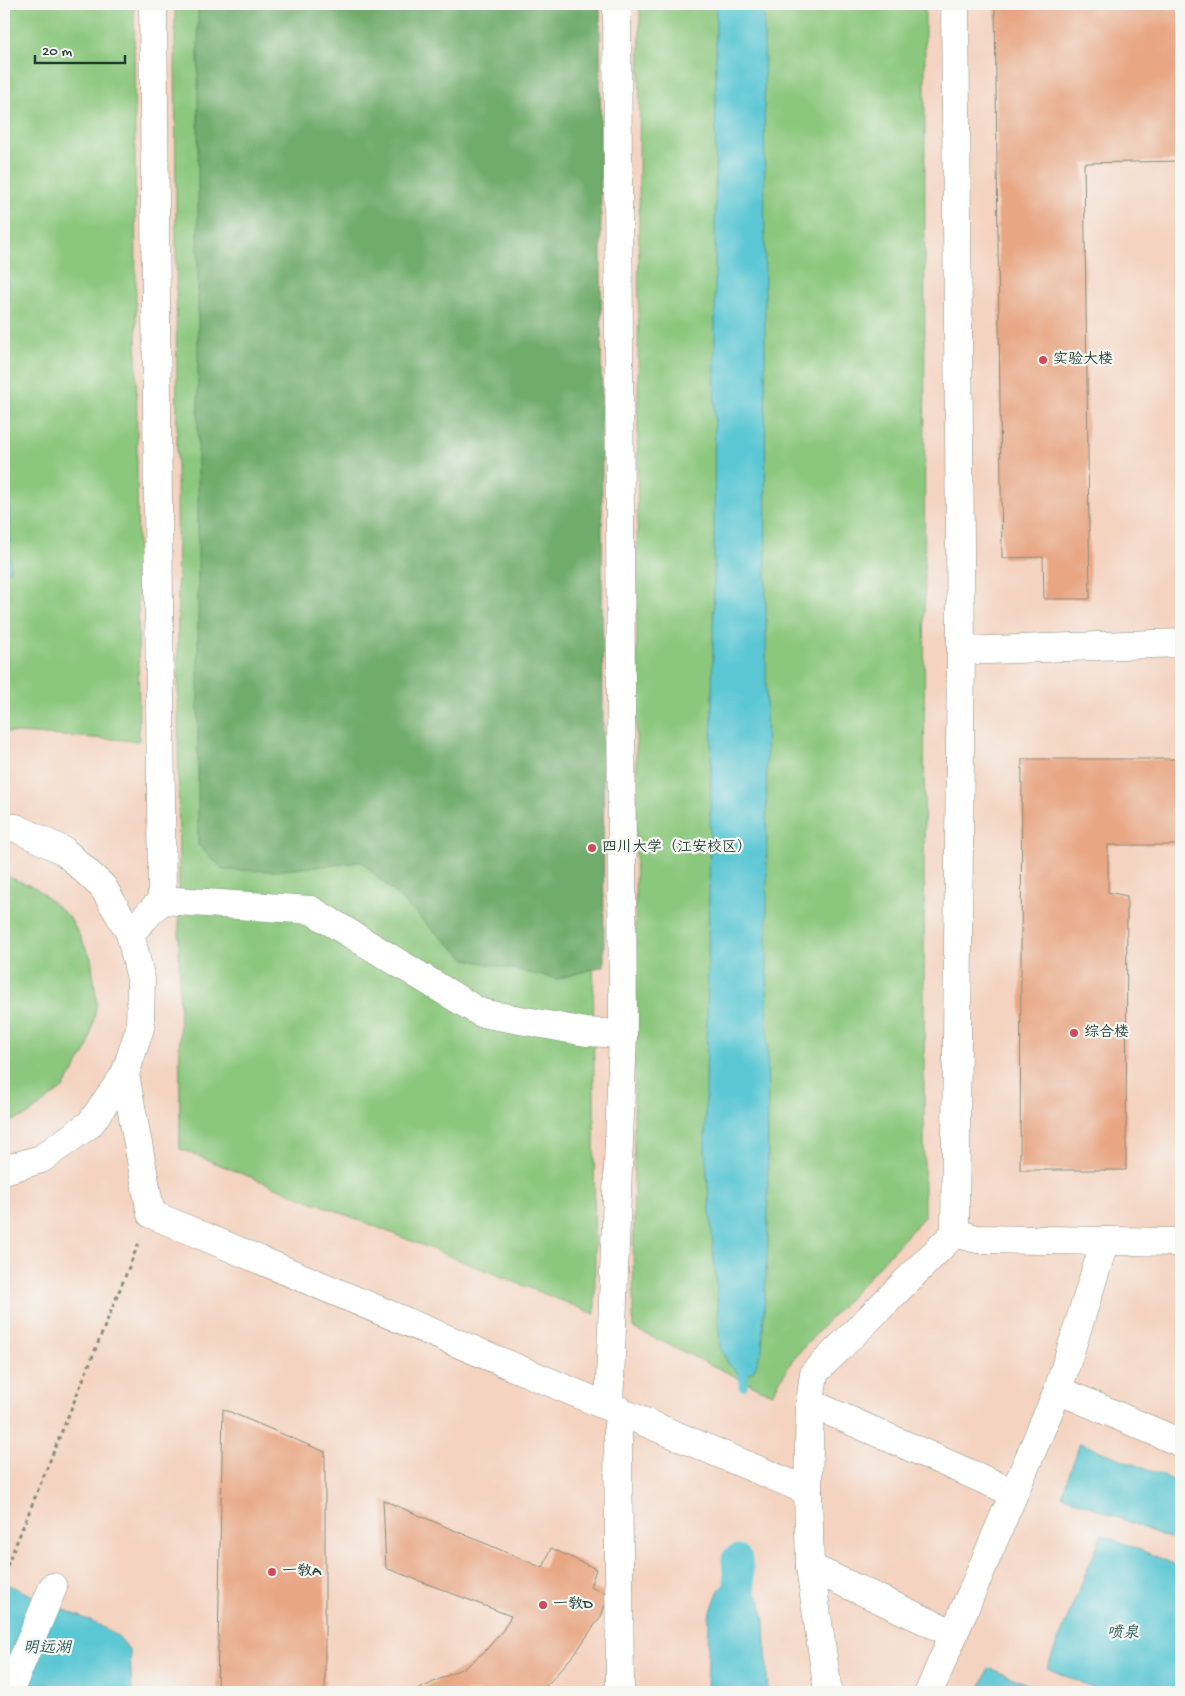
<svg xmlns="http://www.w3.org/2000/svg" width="1185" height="1696" font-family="'Gochi Hand','LXGW WenKai TC',sans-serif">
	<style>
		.built { fill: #f4d3c0 }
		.green { fill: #8bc77d; stroke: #558258 }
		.forest { fill: #70ac6c; stroke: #487450 }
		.water { fill: #5bc7d4; stroke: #3d8284 }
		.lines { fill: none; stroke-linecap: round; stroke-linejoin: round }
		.stream { stroke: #5bc7d4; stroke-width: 9 }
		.canal { stroke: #5bc7d4; stroke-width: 31 }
		.building { fill: #e8a683 }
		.street-casing { stroke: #868e7b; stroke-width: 29 }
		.path { stroke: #868e7b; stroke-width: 3; stroke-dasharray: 4 4; stroke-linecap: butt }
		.street { stroke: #fff; stroke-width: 28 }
		.poi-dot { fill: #d1495b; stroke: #f6f6f2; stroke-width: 2 }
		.labels { text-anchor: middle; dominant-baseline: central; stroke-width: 4.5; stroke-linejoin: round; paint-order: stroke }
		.poi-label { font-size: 15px; fill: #1f3d34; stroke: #f6f6f2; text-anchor: start }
		.water-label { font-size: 16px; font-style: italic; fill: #2e605c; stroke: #f6f6f2 }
	</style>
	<rect width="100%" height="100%" fill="#f6f6f2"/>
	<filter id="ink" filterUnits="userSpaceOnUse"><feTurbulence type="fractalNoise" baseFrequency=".02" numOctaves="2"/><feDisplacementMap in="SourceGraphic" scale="10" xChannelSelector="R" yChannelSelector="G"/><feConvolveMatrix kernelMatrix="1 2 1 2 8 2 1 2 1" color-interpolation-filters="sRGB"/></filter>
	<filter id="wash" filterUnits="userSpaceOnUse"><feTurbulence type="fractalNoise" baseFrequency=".0096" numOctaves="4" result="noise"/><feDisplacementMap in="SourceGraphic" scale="20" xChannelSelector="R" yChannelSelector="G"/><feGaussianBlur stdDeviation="1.12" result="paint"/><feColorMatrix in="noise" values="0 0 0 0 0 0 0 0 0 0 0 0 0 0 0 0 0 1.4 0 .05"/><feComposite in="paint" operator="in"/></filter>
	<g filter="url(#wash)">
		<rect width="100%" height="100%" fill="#eee0c2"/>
		<!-- built -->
		<rect class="built" x="4" y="4" width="1177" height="1688"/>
		<!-- green -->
		<g class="green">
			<path d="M4 4H134L139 741 4 732Z"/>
			<path d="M175 4H589L595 1314 180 1149Z"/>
			<path d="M640 4H925L924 1217 793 1359 772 1394 633 1328Z"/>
			<path d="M4 875 36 888 70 918 91 958 97 1003 88 1048 64 1087 28 1115 4 1124Z"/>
		</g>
		<!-- forest -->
		<path class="forest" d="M198 4H600L604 966 557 979 466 959 435 932 362 862 275 871 224 870 198 845Z"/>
		<!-- water -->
		<g class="water">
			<path d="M4 4H6L10 571 4 570Z"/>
			<path d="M716 4H764L768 1239 762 1349 754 1370 744 1378 729 1365 720 1348 718 1305 705 1151 714 576Z"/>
			<path d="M1080 1443 1181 1483V1543L1062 1495Z"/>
			<path d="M1102 1534 1181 1567V1692H1103L1047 1668Z"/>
			<path d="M737 1571 760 1599 765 1621 768 1692H707L709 1616 719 1590Z"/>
			<path d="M4 1583 99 1625 119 1637 130 1651 132 1692H4Z"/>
			<path d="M989 1668 1047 1692H978Z"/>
		</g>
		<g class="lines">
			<!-- stream -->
			<path class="stream" d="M743 1386 744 1366"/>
			<!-- canal -->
			<path class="canal" d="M737 1560 750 1692"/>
		</g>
		<g id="blocks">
			<!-- building -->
			<g class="building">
				<path d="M995 4H1167L1166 9H1181V161L1084 163 1090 599H1044L1043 557 1002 558Z"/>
				<path d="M1022 759H1181V845H1108V892L1127 896 1126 1170H1020Z"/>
				<path d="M223 1409 325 1452V1692H217Z"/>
				<path d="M383 1500 543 1568 551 1548 596 1569 590 1587 609 1594 601 1616 576 1652 541 1692H413L467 1666 485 1651 503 1630 511 1616 386 1568Z"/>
			</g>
		</g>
	</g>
	<g filter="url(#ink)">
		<use href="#blocks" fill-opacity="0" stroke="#868e7b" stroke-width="1"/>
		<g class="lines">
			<defs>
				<g id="street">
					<path d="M961 651 1181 643"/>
					<path d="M4 827 16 828 64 851 103 887 130 933 141 979 140 1028 125 1074 90 1124 41 1159 4 1170"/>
					<path d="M162 900 311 910 481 1013 586 1032 623 1034"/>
					<path d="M130 933 162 900 153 4"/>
					<path d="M125 1074 151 1214 808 1491"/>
					<path d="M955 1233 977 1239 1181 1242"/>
					<path d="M1058 1390 1181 1443"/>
					<path d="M810 1403 1014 1493"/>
					<path d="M609 1407 623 1034 617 4"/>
					<path d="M620 1411 618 1426 620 1692"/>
					<path d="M810 1567 954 1634"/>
					<path d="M9 1692 53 1587"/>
					<path d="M828 1692 810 1567 808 1491 810 1403 814 1373 955 1233 961 651 955 4"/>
					<path d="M929 1692 1058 1390 1105 1241"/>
				</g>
			</defs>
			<!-- street casing -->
			<use href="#street" class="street-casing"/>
			<!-- path -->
			<path class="path" d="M7 1566 140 1240"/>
			<!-- street -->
			<use href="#street" class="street"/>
		</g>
	</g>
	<!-- markers -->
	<g class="poi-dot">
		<circle cx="1043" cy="360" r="5"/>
		<circle cx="592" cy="848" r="5"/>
		<circle cx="1074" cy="1033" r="5"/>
		<circle cx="272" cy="1572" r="5"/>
		<circle cx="543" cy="1605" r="5"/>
	</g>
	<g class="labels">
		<!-- poi labels -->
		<g class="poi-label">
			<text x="1053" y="360">实验大楼</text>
			<text x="602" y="848">四川大学（江安校区）</text>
			<text x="1084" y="1033">综合楼</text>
			<text x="282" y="1572">一教A</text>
			<text x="553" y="1605">一教D</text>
		</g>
		<!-- water labels -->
		<g class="water-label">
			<text x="1123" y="1634">喷泉</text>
			<text x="47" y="1649">明远湖</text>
		</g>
	</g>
	<!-- margin -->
	<rect width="1185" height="1696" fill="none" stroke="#f6f6f2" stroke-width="20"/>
	<!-- scale -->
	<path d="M35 55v8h90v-8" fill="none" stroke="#1f3d34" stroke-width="2.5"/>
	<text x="42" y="55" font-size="15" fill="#1f3d34" stroke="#f6f6f2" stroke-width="4" paint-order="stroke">20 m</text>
</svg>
